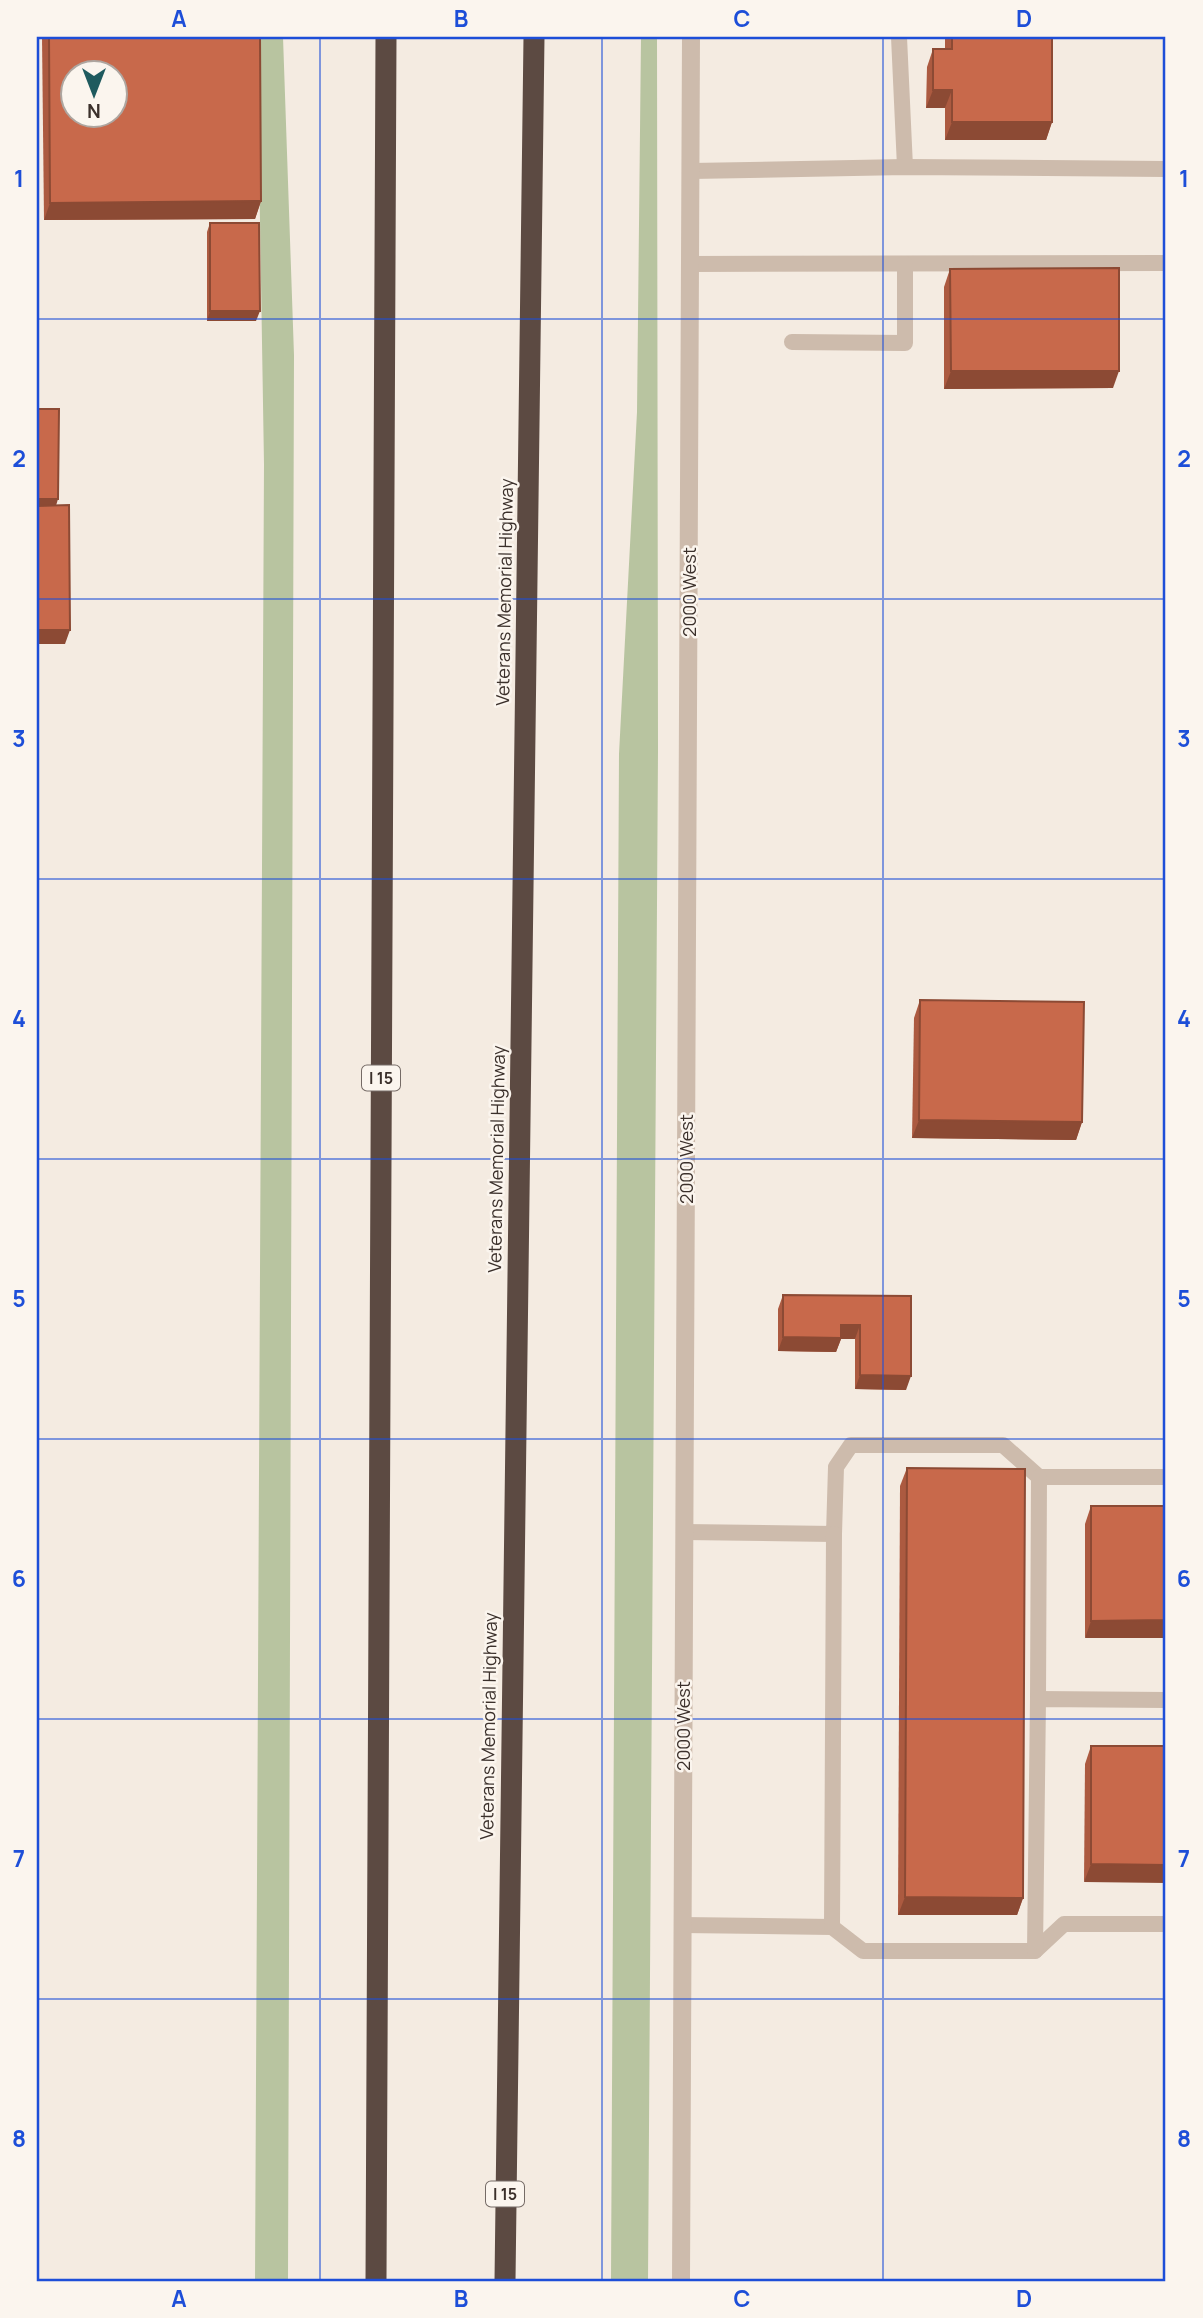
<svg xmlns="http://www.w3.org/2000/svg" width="1203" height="2318" font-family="Manrope,sans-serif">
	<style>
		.green { fill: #b8c4a0 }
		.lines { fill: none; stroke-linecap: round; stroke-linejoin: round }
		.service { stroke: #cdbbac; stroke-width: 16 }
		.tertiary { stroke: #cdbbac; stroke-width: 18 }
		.motorway { stroke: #5c4a42; stroke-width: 21 }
		.wall { fill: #ac5a40 }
		.shaded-wall { fill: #8c4a34 }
		.building { fill: #c8694b; stroke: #8c4a34; stroke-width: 2; fill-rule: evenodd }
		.grid { fill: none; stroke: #1d4ed8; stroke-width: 2; stroke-opacity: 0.55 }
		.labels { text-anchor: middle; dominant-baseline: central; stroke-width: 5; stroke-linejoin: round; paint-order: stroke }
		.shield { fill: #fbf5ee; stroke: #756b66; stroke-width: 2 }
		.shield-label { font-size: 16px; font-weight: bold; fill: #3b302b }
		.street-label { font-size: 18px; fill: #3b302b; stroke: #fbf5ee }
		.neatline { fill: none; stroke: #1d4ed8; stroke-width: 2.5 }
		.grid-label { font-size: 23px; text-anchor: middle; font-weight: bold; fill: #1d4ed8 }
	</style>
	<rect width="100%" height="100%" fill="#f4ebe1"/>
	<!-- green -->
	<g class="green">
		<path d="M257 37H283L294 355 288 2281H255L264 464Z"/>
		<path d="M641 37H657L658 751 648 2281H611L619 754 637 412Z"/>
	</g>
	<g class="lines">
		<!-- service -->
		<g class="service">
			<path d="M899 37 905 167"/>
			<path d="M691 171 905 167 1166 169"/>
			<path d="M690 264 1166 263"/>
			<path d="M792 342 905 343V264"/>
			<path d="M684 1532 834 1534 836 1467 851 1445H1003L1039 1477H1166"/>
			<path d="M1038 1699 1039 1477"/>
			<path d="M682 1925 832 1927 863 1951H1035L1064 1924H1166"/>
			<path d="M832 1927 834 1534"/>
			<path d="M1035 1951 1038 1699 1166 1700"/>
		</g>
		<!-- tertiary -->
		<path class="tertiary" d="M681 2281 691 37"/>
		<!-- motorway -->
		<g class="motorway">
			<path d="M376 2281 386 37"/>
			<path d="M505 2281 534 37"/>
		</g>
	</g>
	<!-- wall -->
	<g class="wall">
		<path d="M42 37H260L261 201 255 219 44 220Z"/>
		<path d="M945 37H1052V122L1046 140H945V108H926L927 67 933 49H945Z"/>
		<path d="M210 223 256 321H207V232Z"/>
		<path d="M950 269 1113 388 944 389V287Z"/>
		<path d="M920 1000 1082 1122 1076 1140 912 1138 914 1018Z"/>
		<path d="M783 1295 911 1296 906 1390 855 1389V1339H841L836 1352 778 1351V1309Z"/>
		<path d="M907 1468 1023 1898 1017 1915H898L900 1486Z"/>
		<path d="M1091 1506H1166L1085 1638V1524Z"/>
		<path d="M1091 1746H1166L1084 1882 1085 1764Z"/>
	</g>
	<!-- shaded-wall -->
	<g class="shaded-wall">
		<path d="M933 90H952L945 108H926Z"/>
		<path d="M952 122H1052L1046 140H945Z"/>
		<path d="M261 201 255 219 44 220 50 203Z"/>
		<path d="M210 311H260L256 321H207Z"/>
		<path d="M951 371H1119L1113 388 944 389Z"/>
		<path d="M37 499H58L55 509 37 508Z"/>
		<path d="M37 630H70L65 644H37Z"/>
		<path d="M919 1120 1082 1122 1076 1140 912 1138Z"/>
		<path d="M841 1325H860L855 1339H841L836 1352 778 1351 783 1337Z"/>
		<path d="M860 1375 911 1376 906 1390 855 1389Z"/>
		<path d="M1166 1620V1638H1085L1091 1621Z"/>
		<path d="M1091 1864 1166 1865V1883L1084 1882Z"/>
		<path d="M905 1897 1023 1898 1017 1915H898Z"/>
	</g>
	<!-- building -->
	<g class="building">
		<path d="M49 37H260L261 201 50 203ZM74 74H116V116H74Z"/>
		<path d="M952 37H1052V122H952V90H933V49H952Z"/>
		<path d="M210 223H259L260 311H210Z"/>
		<path d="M1119 268V371H951L950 269Z"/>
		<path d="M37 409H59L58 499H37Z"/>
		<path d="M69 505 70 630H37V506Z"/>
		<path d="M920 1000 1084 1002 1082 1122 919 1120Z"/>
		<path d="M783 1295 911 1296V1376L860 1375V1325H841V1338L783 1337Z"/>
		<path d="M907 1468 1025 1469 1023 1898 905 1897Z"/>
		<path d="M1091 1506H1166V1620L1091 1621Z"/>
		<path d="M1091 1746H1166V1865L1091 1864Z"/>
	</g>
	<!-- grid -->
	<path class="grid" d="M320 37V2281M602 37V2281M883 37V2281M37 319H1166M37 599H1166M37 879H1166M37 1159H1166M37 1439H1166M37 1719H1166M37 1999H1166"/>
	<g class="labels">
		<!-- shield labels -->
		<g class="shield">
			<rect x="362" y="1065.5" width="38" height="25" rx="5"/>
			<rect x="486" y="2181.5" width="38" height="25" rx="5"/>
		</g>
		<g class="shield-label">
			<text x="381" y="1078">I 15</text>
			<text x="505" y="2194">I 15</text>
		</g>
		<!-- street labels -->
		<g class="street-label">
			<text transform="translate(504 592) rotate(-89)">Veterans Memorial Highway</text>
			<text transform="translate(689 592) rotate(-90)">2000 West</text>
			<text transform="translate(496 1159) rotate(-89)">Veterans Memorial Highway</text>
			<text transform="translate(686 1159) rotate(-90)">2000 West</text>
			<text transform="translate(488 1726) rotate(-89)">Veterans Memorial Highway</text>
			<text transform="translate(683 1726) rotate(-90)">2000 West</text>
		</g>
	</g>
	<!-- border -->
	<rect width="1203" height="2318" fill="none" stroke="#fbf5ee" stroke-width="77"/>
	<!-- north arrow -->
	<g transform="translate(94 94) rotate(180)"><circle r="33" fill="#fbf5ee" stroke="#aea6a0" stroke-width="2"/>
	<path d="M0-5L12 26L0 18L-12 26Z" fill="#1f5a5e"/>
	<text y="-10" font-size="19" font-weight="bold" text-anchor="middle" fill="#3b302b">N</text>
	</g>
	<rect x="38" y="38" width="1126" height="2242" class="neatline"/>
	<g class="grid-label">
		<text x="179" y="27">A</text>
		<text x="461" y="27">B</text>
		<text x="742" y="27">C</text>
		<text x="1024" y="27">D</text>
		<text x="19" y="187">1</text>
		<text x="1184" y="187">1</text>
		<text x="19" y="467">2</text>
		<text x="1184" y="467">2</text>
		<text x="19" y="747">3</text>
		<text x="1184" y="747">3</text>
		<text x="19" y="1027">4</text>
		<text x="1184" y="1027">4</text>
		<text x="19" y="1307">5</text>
		<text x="1184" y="1307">5</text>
		<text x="19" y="1587">6</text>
		<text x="1184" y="1587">6</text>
		<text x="19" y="1867">7</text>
		<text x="1184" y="1867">7</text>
		<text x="19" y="2147">8</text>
		<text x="1184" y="2147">8</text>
		<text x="179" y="2307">A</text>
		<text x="461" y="2307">B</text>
		<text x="742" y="2307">C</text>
		<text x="1024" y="2307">D</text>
	</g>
</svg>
